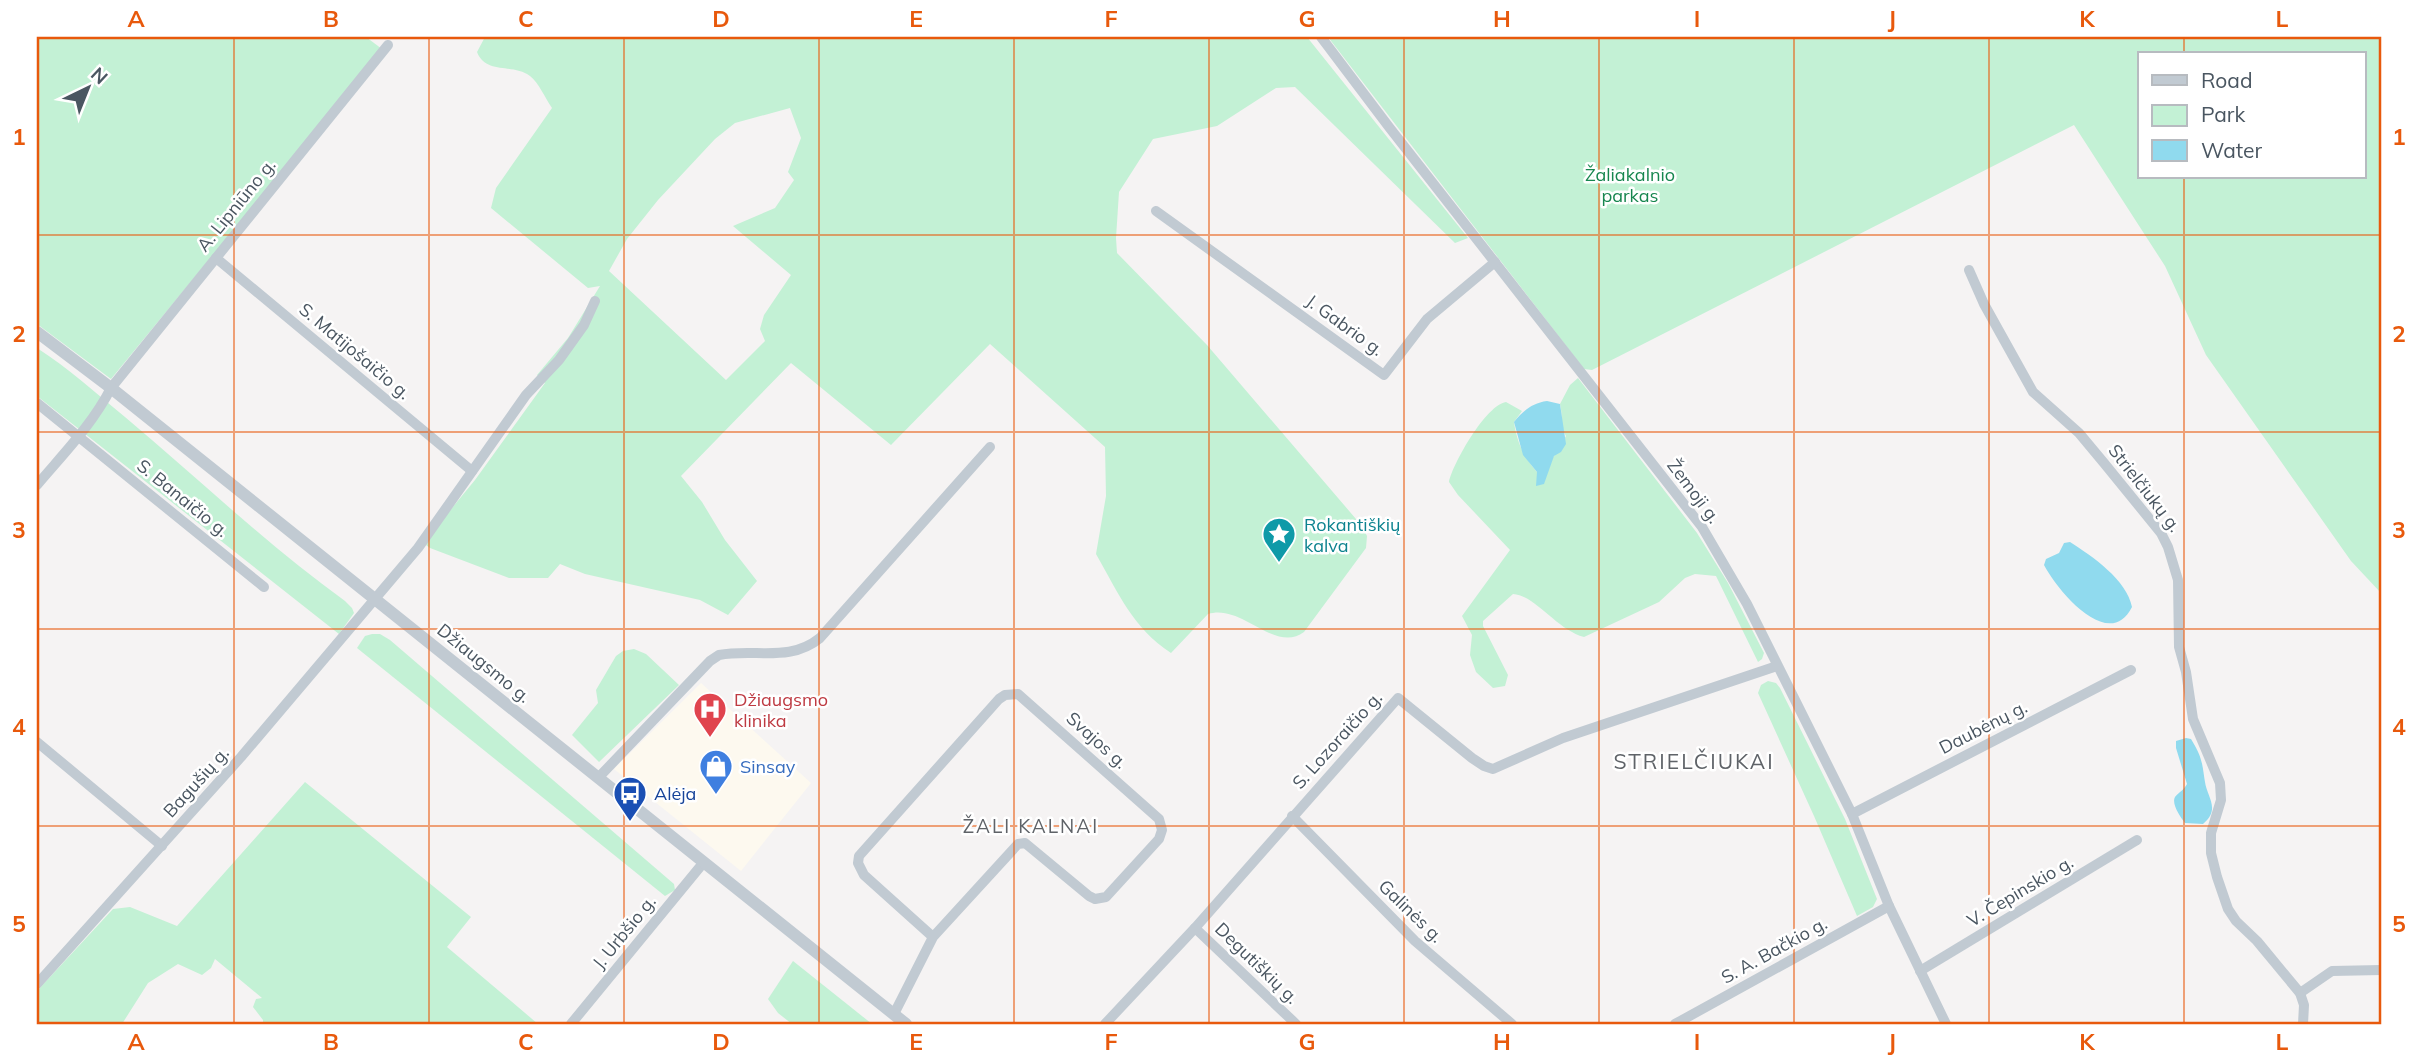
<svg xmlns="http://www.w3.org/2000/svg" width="2418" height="1061" font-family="Mulish,sans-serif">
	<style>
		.commercial { fill: #fdf9ef }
		.green { fill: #c3f1d5; fill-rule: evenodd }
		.water { fill: #90daee }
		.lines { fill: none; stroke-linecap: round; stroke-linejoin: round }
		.minor { stroke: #c1cad2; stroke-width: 10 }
		.tertiary { stroke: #c1cad2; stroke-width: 12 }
		.grid { fill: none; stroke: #e8590c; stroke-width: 2; stroke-opacity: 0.55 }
		.labels { text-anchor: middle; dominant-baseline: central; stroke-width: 5; stroke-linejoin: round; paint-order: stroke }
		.park-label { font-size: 18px; fill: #17864f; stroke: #fff }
		.street-label { font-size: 18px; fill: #4a5661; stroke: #fff }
		.culture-label { font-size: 18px; fill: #0d838f; stroke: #fff; text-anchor: start }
		.health-label { font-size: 18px; fill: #be3a42; stroke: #fff; text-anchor: start }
		.shop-label { font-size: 18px; fill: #366cbe; stroke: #fff; text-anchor: start }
		.transit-label { font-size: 18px; fill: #164399; stroke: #fff; text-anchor: start }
		.neighbourhood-label { font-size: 19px; letter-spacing: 2px; fill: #5f6368; stroke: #fff }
		.quarter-label { font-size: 21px; letter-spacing: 2px; fill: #5f6368; stroke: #fff }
		.neatline { fill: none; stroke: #e8590c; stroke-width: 2.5 }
		.grid-label { font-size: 23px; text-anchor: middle; font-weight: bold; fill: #e8590c }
	</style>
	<rect width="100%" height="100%" fill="#f5f3f3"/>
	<!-- commercial -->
	<path class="commercial" d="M701 683 811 783 741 871 614 769Z"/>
	<!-- green -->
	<g class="green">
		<path d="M37 37H366L382 49 111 379 37 324Z"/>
		<path d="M485 37H1307L1468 238 1455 243 1295 87 1276 88 1217 126 1153 139 1119 192 1116 238 1117 253 1207 345 1362 526 1367 536 1366 548 1304 632C1275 654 1242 603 1208 614L1171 653C1132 627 1119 594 1096 554L1106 496 1105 447 990 344 891 445 791 363 681 476 702 502 725 540 757 581 728 615 700 600 585 574 560 564 548 578H509L430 548 426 545 438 525 475 480 545 383 537 375 568 338 600 286 588 288 491 208 496 188 552 108C545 98 539 83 530 76 513 63 486 75 477 52ZM790 108 801 138 788 172 794 180 775 208 733 226 791 275 764 315 760 329 765 341 726 380 609 271 627 239 658 200 715 139 735 123Z"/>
		<path d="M1328 37H2381V593L2351 561 2206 355 2165 266 2074 125 1592 370 1584 369ZM2140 54H2364V177H2140Z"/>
		<path d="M37 348C68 368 96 393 125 417 198 478 267 545 345 601L352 608 354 613 339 634 37 396Z"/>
		<path d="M1578 378 1697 533 1728 583 1764 653 1762 659 1758 662 1716 576 1695 574 1685 578 1659 602 1584 637C1557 630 1535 595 1513 594L1483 621V626L1508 675 1505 686 1493 688 1476 672 1470 655 1472 635 1462 616 1510 550 1458 495 1449 482C1453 463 1486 405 1506 402L1522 411 1514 422C1517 443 1524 457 1537 472L1554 456 1566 436C1560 427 1563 415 1560 404L1570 385Z"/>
		<path d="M372 634H380L390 640 674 884 675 890 665 896 357 648 365 636Z"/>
		<path d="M634 649 646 654 679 685 599 762 572 735 598 703 596 690 616 656 623 651Z"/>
		<path d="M1768 681 1776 683 1780 688 1845 819 1877 899 1873 907 1857 916 1814 816 1758 693 1761 685Z"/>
		<path d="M305 782 471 917 447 947 538 1024H263V1020L253 1007 256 999 262 998 215 959 211 968 202 975 178 964 148 983 122 1024H37V991L113 909 130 907 177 926Z"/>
		<path d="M793 961 872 1024H792L778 1013 768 999Z"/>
	</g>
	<!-- water -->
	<g class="water">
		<path d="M1547 401 1560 404 1566 444 1561 452 1554 456 1544 484 1536 486 1537 472 1523 455 1514 422C1523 411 1532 403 1547 401Z"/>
		<path d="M2070 542C2092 556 2127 580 2132 607 2109 653 2057 590 2044 565L2046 559 2059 553 2064 543Z"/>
		<path d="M2186 738 2191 739C2202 757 2202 762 2205 782 2207 797 2221 809 2203 824L2185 823C2181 818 2171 804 2175 797 2179 792 2184 790 2187 784L2176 748V741Z"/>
	</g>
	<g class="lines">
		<!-- minor -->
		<g class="minor">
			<path d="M1321 37 1389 127 1702 527 1747 604 1852 814 1889 906 1946 1024"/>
			<path d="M1156 211 1384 375 1427 319 1495 262"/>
			<path d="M216 258 472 471"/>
			<path d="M1969 270 1984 304 2033 392 2079 433 2104 463 2161 533 2168 547 2178 580 2179 647 2186 672 2193 719 2220 783 2221 800 2211 833V853L2217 877 2228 909 2236 921 2257 941 2300 993 2304 1005 2303 1024"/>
			<path d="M37 403 264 587"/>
			<path d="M37 485C64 453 92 425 111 388L388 45"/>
			<path d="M37 742 162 846"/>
			<path d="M598 778 710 661 719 655C755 648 789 663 820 638L990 447"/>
			<path d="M1852 814 2131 670"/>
			<path d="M1292 816 1415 941 1512 1024"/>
			<path d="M1195 928 1296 1024"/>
			<path d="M1920 971 2137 840"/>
			<path d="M37 984 241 757 418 548 526 395 559 360 584 325 595 301"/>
			<path d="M2300 993 2332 971 2381 970"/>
			<path d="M894 1014 933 937 1018 844 1025 843 1089 896 1095 899 1106 897 1159 839 1162 830 1159 819 1018 694 1005 695 999 699 859 856 858 863 864 875 933 937"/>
			<path d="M571 1024 704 862"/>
			<path d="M1105 1024 1195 928 1398 698 1472 758 1484 766 1493 769 1563 738 1777 666"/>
			<path d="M1675 1024 1889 906"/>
		</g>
		<!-- tertiary -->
		<path class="tertiary" d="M37 332 111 388 906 1024"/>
	</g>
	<!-- grid -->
	<path class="grid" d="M234 37V1024M429 37V1024M624 37V1024M819 37V1024M1014 37V1024M1209 37V1024M1404 37V1024M1599 37V1024M1794 37V1024M1989 37V1024M2184 37V54M2184 177V1024M37 235H2381M37 432H2381M37 629H2381M37 826H2381"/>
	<!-- icons -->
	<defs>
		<symbol id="sight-pin" viewBox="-11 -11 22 30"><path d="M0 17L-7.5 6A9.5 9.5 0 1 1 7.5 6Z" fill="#0f9aa8" stroke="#fff"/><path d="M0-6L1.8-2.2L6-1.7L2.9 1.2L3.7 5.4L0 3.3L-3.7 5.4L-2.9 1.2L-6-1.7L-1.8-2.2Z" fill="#fff"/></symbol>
		<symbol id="hospital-pin" viewBox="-11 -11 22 30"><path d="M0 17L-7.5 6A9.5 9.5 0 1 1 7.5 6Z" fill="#e0444e" stroke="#fff"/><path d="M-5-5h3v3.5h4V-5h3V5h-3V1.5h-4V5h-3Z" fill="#fff"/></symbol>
		<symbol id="shop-pin" viewBox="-11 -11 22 30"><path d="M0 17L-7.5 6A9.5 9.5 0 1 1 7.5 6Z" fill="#3f7fe0" stroke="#fff"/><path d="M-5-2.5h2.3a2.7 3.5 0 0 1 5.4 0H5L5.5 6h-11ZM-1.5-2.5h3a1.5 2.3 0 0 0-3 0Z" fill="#fff"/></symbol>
		<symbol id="bus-pin" viewBox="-11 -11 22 30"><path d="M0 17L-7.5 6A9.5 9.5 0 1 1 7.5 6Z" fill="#1a4fb4" stroke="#fff"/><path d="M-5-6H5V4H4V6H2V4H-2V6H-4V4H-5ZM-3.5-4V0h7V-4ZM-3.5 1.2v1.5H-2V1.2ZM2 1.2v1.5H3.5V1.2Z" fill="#fff"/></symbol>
	</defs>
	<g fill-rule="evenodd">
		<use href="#sight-pin" x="1260" y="515" width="38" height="52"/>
		<use href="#hospital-pin" x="691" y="690" width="38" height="52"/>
		<use href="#shop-pin" x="697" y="747" width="38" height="52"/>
		<use href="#bus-pin" x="611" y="774" width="38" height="52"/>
	</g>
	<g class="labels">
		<!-- park labels -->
		<g class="park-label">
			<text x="1630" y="174">Žaliakalnio<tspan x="1630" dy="21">parkas</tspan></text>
		</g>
		<!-- street labels -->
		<g class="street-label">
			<text transform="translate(236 205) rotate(-51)">A. Lipniūno g.</text>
			<text transform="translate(1345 325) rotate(36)">J. Gabrio g.</text>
			<text transform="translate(355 351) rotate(40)">S. Matijošaičio g.</text>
			<text transform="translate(2145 488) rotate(52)">Strielčiukų g.</text>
			<text transform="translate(1694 491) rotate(53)">Žemoji g.</text>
			<text transform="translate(183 498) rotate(39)">S. Banaičio g.</text>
			<text transform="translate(484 663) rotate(39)">Džiaugsmo g.</text>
			<text transform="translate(1983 727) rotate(-27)">Daubėnų g.</text>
			<text transform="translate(1097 740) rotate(42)">Svajos g.</text>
			<text transform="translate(1337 740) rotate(-48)">S. Lozoraičio g.</text>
			<text transform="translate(196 782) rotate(-48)">Bagušių g.</text>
			<text transform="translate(2020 891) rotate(-31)">V. Čepinskio g.</text>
			<text transform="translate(1411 911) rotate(44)">Galinės g.</text>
			<text transform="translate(624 932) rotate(-51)">J. Urbšio g.</text>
			<text transform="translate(1774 950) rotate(-29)">S. A. Bačkio g.</text>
			<text transform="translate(1257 963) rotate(44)">Degutiškių g.</text>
		</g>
		<!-- culture labels -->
		<g class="culture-label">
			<text x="1304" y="524">Rokantiškių<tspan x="1304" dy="21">kalva</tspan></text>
		</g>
		<!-- health labels -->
		<g class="health-label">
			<text x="734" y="699">Džiaugsmo<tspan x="734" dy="21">klinika</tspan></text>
		</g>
		<!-- shop labels -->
		<g class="shop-label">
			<text x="740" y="766">Sinsay</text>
		</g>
		<!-- transit labels -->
		<g class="transit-label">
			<text x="654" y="793">Alėja</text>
		</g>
		<!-- neighbourhood labels -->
		<g class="neighbourhood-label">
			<text x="1031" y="826">ŽALI KALNAI</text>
		</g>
		<!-- quarter labels -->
		<g class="quarter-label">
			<text x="1694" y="761">STRIELČIUKAI</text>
		</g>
	</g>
	<!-- border -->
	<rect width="2418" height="1061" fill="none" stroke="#ffffff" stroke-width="77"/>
	<!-- legend -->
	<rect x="2138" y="52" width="228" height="126" fill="#ffffff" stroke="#b7bbc0" stroke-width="2"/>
	<rect x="2152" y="75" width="35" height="10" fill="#c1cad2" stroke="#b7bbc0" stroke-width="2"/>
	<text x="2201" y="88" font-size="21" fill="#4a5661">Road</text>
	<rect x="2152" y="105" width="35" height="21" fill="#c3f1d5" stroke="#b7bbc0" stroke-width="2"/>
	<text x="2201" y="122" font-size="21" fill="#4a5661">Park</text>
	<rect x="2152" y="140" width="35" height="21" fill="#90daee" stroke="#b7bbc0" stroke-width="2"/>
	<text x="2201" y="158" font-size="21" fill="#4a5661">Water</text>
	<!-- north arrow -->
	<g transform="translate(88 88) rotate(43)" stroke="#ffffff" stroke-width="5" paint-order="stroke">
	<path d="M0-5L12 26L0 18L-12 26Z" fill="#4a5661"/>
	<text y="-10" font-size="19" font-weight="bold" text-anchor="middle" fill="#4a5661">N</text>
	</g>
	<rect x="38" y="38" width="2342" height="985" class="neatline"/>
	<g class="grid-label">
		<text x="136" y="27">A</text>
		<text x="331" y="27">B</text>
		<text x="526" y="27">C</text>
		<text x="721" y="27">D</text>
		<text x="916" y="27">E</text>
		<text x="1111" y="27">F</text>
		<text x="1307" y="27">G</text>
		<text x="1502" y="27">H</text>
		<text x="1697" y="27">I</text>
		<text x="1892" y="27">J</text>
		<text x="2087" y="27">K</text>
		<text x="2282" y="27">L</text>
		<text x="19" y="145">1</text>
		<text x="2399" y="145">1</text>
		<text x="19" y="342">2</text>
		<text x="2399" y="342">2</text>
		<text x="19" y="538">3</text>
		<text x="2399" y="538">3</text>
		<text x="19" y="735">4</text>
		<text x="2399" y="735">4</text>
		<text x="19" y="932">5</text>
		<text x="2399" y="932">5</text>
		<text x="136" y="1050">A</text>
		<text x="331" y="1050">B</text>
		<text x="526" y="1050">C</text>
		<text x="721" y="1050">D</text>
		<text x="916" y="1050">E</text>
		<text x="1111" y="1050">F</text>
		<text x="1307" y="1050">G</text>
		<text x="1502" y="1050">H</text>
		<text x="1697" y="1050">I</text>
		<text x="1892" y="1050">J</text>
		<text x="2087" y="1050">K</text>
		<text x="2282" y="1050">L</text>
	</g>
</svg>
